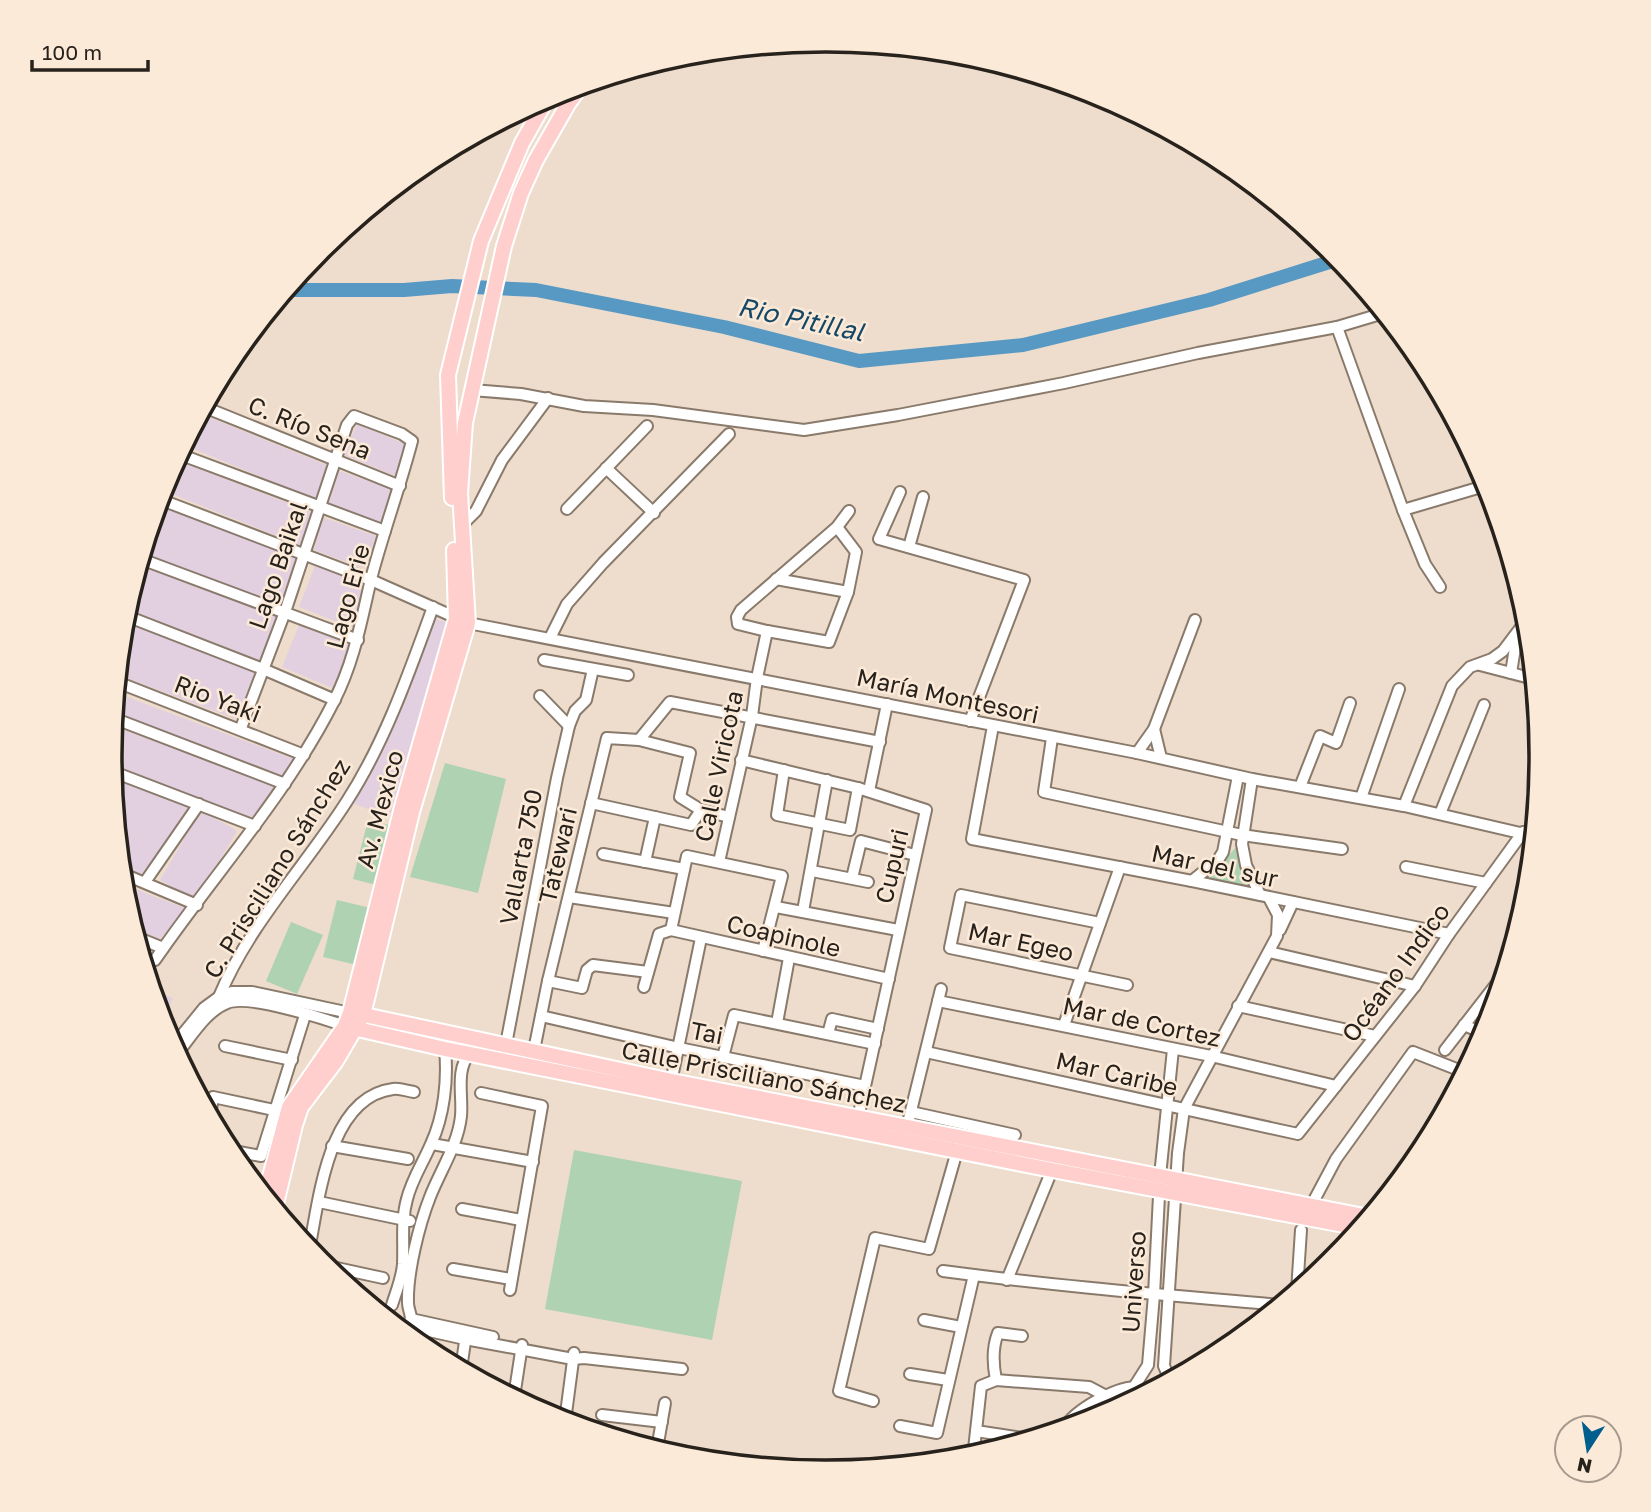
<svg xmlns="http://www.w3.org/2000/svg" width="1651" height="1512" font-family="'Golos Text',sans-serif">
	<style>
		.commercial { fill: #e2d0e1 }
		.green { fill: #afd2b2 }
		.lines { fill: none; stroke-linecap: round; stroke-linejoin: round }
		.river { stroke: #5899c4; stroke-width: 14 }
		.minor-casing { stroke: #897a6b; stroke-width: 14 }
		.major-casing { stroke: #fff; stroke-width: 18 }
		.minor { stroke: #fff; stroke-width: 10 }
		.major { stroke: #ffcfcd; stroke-width: 14 }
		.labels { text-anchor: middle; dominant-baseline: central; stroke-width: 5; stroke-linejoin: round; paint-order: stroke }
		.street-label { font-size: 24px; fill: #28221c; stroke: #fcead9 }
		.water-label { font-size: 26px; font-style: italic; fill: #154866; stroke: #fcead9 }
		.rim { fill: none; stroke: #28221c; stroke-width: 3.5 }
	</style>
	<rect width="100%" height="100%" fill="#edc"/>
	<!-- commercial -->
	<g class="commercial">
		<path d="M201 414 327 465 317 500 184 445Z"/>
		<path d="M357 424 405 444 395 476 344 455Z"/>
		<path d="M176 460 314 513 302 546 162 490Z"/>
		<path d="M339 471 392 489 382 523 328 507Z"/>
		<path d="M157 505 298 557 282 607 142 555Z"/>
		<path d="M322 517 376 536 363 568 314 550Z"/>
		<path d="M316 563 366 583 353 628 299 607Z"/>
		<path d="M139 564 279 617 260 663 126 608Z"/>
		<path d="M432 617 448 623 394 819 352 803Z"/>
		<path d="M123 620 257 672 236 719 118 675Z"/>
		<path d="M299 625 353 646 335 689 282 667Z"/>
		<path d="M116 693 294 759 282 776 114 713Z"/>
		<path d="M113 726 276 786 252 819 111 767Z"/>
		<path d="M112 775 192 807 141 875 121 866Z"/>
		<path d="M201 810 237 831 196 901 160 880Z"/>
		<path d="M122 884 187 909 160 939 134 929Z"/>
		<path d="M152 989 173 998 162 1024Z"/>
	</g>
	<!-- green -->
	<g class="green">
		<path d="M445 763 506 779 478 893 410 877Z"/>
		<path d="M368 820 394 826 380 886 353 879Z"/>
		<path d="M1236 847 1252 888 1208 880Z"/>
		<path d="M337 900 375 909 361 966 323 957Z"/>
		<path d="M291 922 323 935 297 994 266 981Z"/>
		<path d="M574 1150 742 1181 712 1340 545 1309Z"/>
	</g>
	<g class="lines">
		<!-- river -->
		<path class="river" d="M287 290H404L452 286 536 290 724 327 859 361 1023 345 1209 300 1339 259"/>
		<defs>
			<g id="minor">
				<path d="M1337 327 1403 510 1488 485"/>
				<path d="M472 390 521 394 584 406 653 410 804 430 898 415 1064 383 1198 353 1337 327 1384 313"/>
				<path d="M204 407 400 486"/>
				<path d="M179 454 385 531"/>
				<path d="M606 468 654 513"/>
				<path d="M900 492 879 539 1024 580 970 721"/>
				<path d="M159 499 371 580 468 623 1137 753 1252 779 1404 806 1533 836"/>
				<path d="M567 509 647 426"/>
				<path d="M1403 510 1425 564 1440 587"/>
				<path d="M461 526 476 511 502 460 548 398"/>
				<path d="M837 527 856 552 848 592 829 642 767 631 738 624 737 617 741 610 837 527 849 511"/>
				<path d="M909 547 923 497"/>
				<path d="M141 559 358 640"/>
				<path d="M776 579 848 592"/>
				<path d="M124 615 263 669 335 700"/>
				<path d="M550 638 567 604 603 563 729 434"/>
				<path d="M544 660 628 675"/>
				<path d="M1480 665 1534 679"/>
				<path d="M1511 673 1517 635"/>
				<path d="M117 682 304 755"/>
				<path d="M540 696 569 726"/>
				<path d="M113 718 285 784"/>
				<path d="M993 726 972 839 1192 881 1449 934"/>
				<path d="M1154 729 1161 758"/>
				<path d="M1052 738 1044 792 1242 835 1342 849"/>
				<path d="M639 740 670 702 880 742"/>
				<path d="M1137 753 1154 729 1195 620"/>
				<path d="M741 760 858 788 926 810 858 1118"/>
				<path d="M784 770 777 815 850 830 858 788"/>
				<path d="M111 771 255 826"/>
				<path d="M1252 779 1242 844 1246 865 1260 895"/>
				<path d="M1300 787 1320 736 1336 743 1350 703"/>
				<path d="M869 791 887 704"/>
				<path d="M1361 798 1399 689"/>
				<path d="M591 803 691 825 701 810 729 817"/>
				<path d="M1404 806 1452 686 1470 667 1492 659 1503 651 1528 618"/>
				<path d="M1440 814 1484 705"/>
				<path d="M603 854 684 869"/>
				<path d="M645 862 655 817"/>
				<path d="M719 862 752 716 757 678 767 631"/>
				<path d="M1406 867 1486 883"/>
				<path d="M812 871 868 882"/>
				<path d="M121 873 197 905"/>
				<path d="M852 878 861 841 915 855"/>
				<path d="M1192 881 1218 860 1223 852 1238 776"/>
				<path d="M145 882 199 804"/>
				<path d="M569 897 674 913"/>
				<path d="M776 907 898 930"/>
				<path d="M803 911 827 780"/>
				<path d="M1100 923 961 895 950 948 1127 985"/>
				<path d="M671 930 687 856 782 876 763 951"/>
				<path d="M671 930 889 979"/>
				<path d="M1280 930 1293 902"/>
				<path d="M136 937 163 948"/>
				<path d="M1269 952 1415 986"/>
				<path d="M155 960C214 874 286 796 334 701 354 662 361 622 371 579 383 533 400 487 412 441L402 434 354 416 347 425 285 612 241 728"/>
				<path d="M548 981 582 988 587 970 593 965 648 972"/>
				<path d="M644 987 659 934 671 930"/>
				<path d="M219 997C249 924 305 867 347 801 385 742 409 673 433 607"/>
				<path d="M938 1001 1211 1056 1336 1086"/>
				<path d="M1238 1006 1375 1036"/>
				<path d="M541 1016 679 1048 865 1086"/>
				<path d="M777 1023 789 958"/>
				<path d="M1064 1025 1120 867"/>
				<path d="M1464 1025 1485 1034"/>
				<path d="M828 1034 832 1019 878 1029"/>
				<path d="M173 1046 204 1008 219 997 232 992H252L350 1013"/>
				<path d="M225 1046 292 1060"/>
				<path d="M1445 1050 1504 974"/>
				<path d="M926 1052 1298 1134 1415 986 1449 934 1523 832"/>
				<path d="M177 1054C191 1037 206 1011 227 1003 247 994 322 1018 345 1026"/>
				<path d="M723 1057 734 1015 875 1044"/>
				<path d="M503 1060 557 778 569 726 575 711 586 700 593 669"/>
				<path d="M531 1065 548 981 607 738 639 740 690 753 680 797 701 810"/>
				<path d="M670 1087 701 938"/>
				<path d="M481 1093 542 1106 510 1290"/>
				<path d="M911 1112 1015 1135"/>
				<path d="M210 1116 213 1097 274 1110"/>
				<path d="M907 1127 941 989"/>
				<path d="M432 1144 533 1162"/>
				<path d="M332 1146 408 1159"/>
				<path d="M228 1150 261 1156 305 1015"/>
				<path d="M319 1202 410 1221"/>
				<path d="M1311 1206 1336 1159 1413 1052 1464 1072"/>
				<path d="M462 1209 521 1220"/>
				<path d="M309 1250C319 1200 328 1097 393 1089 400 1088 407 1091 414 1092"/>
				<path d="M323 1265 383 1278"/>
				<path d="M453 1269 511 1279"/>
				<path d="M943 1271C1055 1286 1167 1295 1280 1305"/>
				<path d="M1007 1280 1052 1170"/>
				<path d="M1297 1291 1301 1230"/>
				<path d="M392 1305C396 1292 402 1278 403 1264 404 1242 401 1220 407 1199 412 1179 423 1163 431 1144 444 1116 448 1080 445 1049"/>
				<path d="M411 1319 493 1337"/>
				<path d="M924 1320 961 1327"/>
				<path d="M407 1326 465 1339 573 1359 584 1358 682 1369"/>
				<path d="M399 1328 407 1326 411 1319C411 1313 408 1309 408 1303 407 1273 419 1225 430 1197 440 1171 458 1145 461 1116 463 1095 455 1070 470 1053"/>
				<path d="M461 1369 466 1335"/>
				<path d="M910 1374 948 1380"/>
				<path d="M996 1380C993 1365 992 1348 998 1333L1022 1336"/>
				<path d="M1170 1380 1164 1366 1178 1153 1184 1109 1277 936 1278 915 1269 898"/>
				<path d="M1134 1387 1148 1365 1154 1295 1160 1176 1173 1049"/>
				<path d="M514 1397 522 1345"/>
				<path d="M873 1401 839 1391 875 1238 929 1249 957 1151"/>
				<path d="M602 1415 662 1422"/>
				<path d="M565 1421 574 1353"/>
				<path d="M900 1426 937 1433 974 1275"/>
				<path d="M1064 1428C1075 1410 1114 1388 1135 1387 1140 1387 1147 1389 1152 1389"/>
				<path d="M976 1431 1029 1439"/>
				<path d="M657 1449 665 1403"/>
				<path d="M974 1449 981 1386 996 1380 1089 1387 1106 1396"/>
			</g>
			<g id="major">
				<path d="M452 498 448 375 481 241 522 143 548 97"/>
				<path d="M355 1013 672 1081 1369 1217"/>
				<path d="M349 1027 445 1049 1052 1170 1360 1228"/>
				<path d="M265 1195 289 1107 345 1026 350 1013 402 807 456 619 454 550"/>
				<path d="M275 1208 295 1125 301 1107 336 1061 363 1015 412 812 468 623 460 493 465 423 504 246 521 193 536 160 568 104 581 86"/>
			</g>
		</defs>
		<!-- minor casing -->
		<use href="#minor" class="minor-casing"/>
		<!-- major casing -->
		<use href="#major" class="major-casing"/>
		<!-- minor -->
		<use href="#minor" class="minor"/>
		<!-- major -->
		<use href="#major" class="major"/>
	</g>
	<g class="labels">
		<!-- street labels -->
		<g class="street-label">
			<text transform="translate(310 427) rotate(22)">C. Río Sena</text>
			<text transform="translate(277 565) rotate(-71)">Lago Baikal</text>
			<text transform="translate(347 596) rotate(-75)">Lago Erie</text>
			<text transform="translate(948 695) rotate(12)">María Montesori</text>
			<text transform="translate(218 698) rotate(21)">Rio Yaki</text>
			<text transform="translate(718 766) rotate(-78)">Calle Viricota</text>
			<text transform="translate(379 809) rotate(-75)">Av. Mexico</text>
			<text transform="translate(557 855) rotate(-77)">Tatewari</text>
			<text transform="translate(520 857) rotate(-79)">Vallarta 750</text>
			<text transform="translate(1215 865) rotate(12)">Mar del sur</text>
			<text transform="translate(891 866) rotate(-77)">Cupuri</text>
			<text transform="translate(276 868) rotate(-58)">C. Prisciliano Sánchez</text>
			<text transform="translate(784 935) rotate(13)">Coapinole</text>
			<text transform="translate(1021 941) rotate(12)">Mar Egeo</text>
			<text transform="translate(1395 972) rotate(-54)">Océano Indico</text>
			<text transform="translate(1142 1021) rotate(12)">Mar de Cortez</text>
			<text transform="translate(707 1032) rotate(11)">Tai</text>
			<text transform="translate(1117 1073) rotate(13)">Mar Caribe</text>
			<text transform="translate(764 1076) rotate(11)">Calle Prisciliano Sánchez</text>
			<text transform="translate(1133 1282) rotate(-86)">Universo</text>
		</g>
		<!-- water labels -->
		<g class="water-label">
			<text transform="translate(801 319) rotate(12)">Rio Pitillal</text>
		</g>
	</g>
	<!-- crop -->
	<path d="M0 0H1651V1512H0ZM825 52H826A703 703 0 0 1 1529 755V757A703 703 0 0 1 826 1460H825A703 703 0 0 1 122 757V755A703 703 0 0 1 825 52Z" fill="#fcead9" fill-rule="evenodd"/>
	<path class="rim" d="M825 52H826A703 703 0 0 1 1529 755V757A703 703 0 0 1 826 1460H825A703 703 0 0 1 122 757V755A703 703 0 0 1 825 52Z"/>
	<!-- north arrow -->
	<g transform="translate(1588 1449) rotate(192)"><circle r="33" fill="#fcead9" stroke="#a79a8d" stroke-width="2"/>
	<path d="M0-5L12 26L0 18L-12 26Z" fill="#005e8e"/>
	<text y="-10" font-size="19" font-weight="bold" text-anchor="middle" fill="#28221c">N</text>
	</g>
	<!-- scale -->
	<path d="M32 60v10h116v-10" fill="none" stroke="#28221c" stroke-width="3.5"/>
	<text x="42" y="60" font-size="21" fill="#28221c" stroke="#fcead9" stroke-width="5" paint-order="stroke">100 m</text>
</svg>
